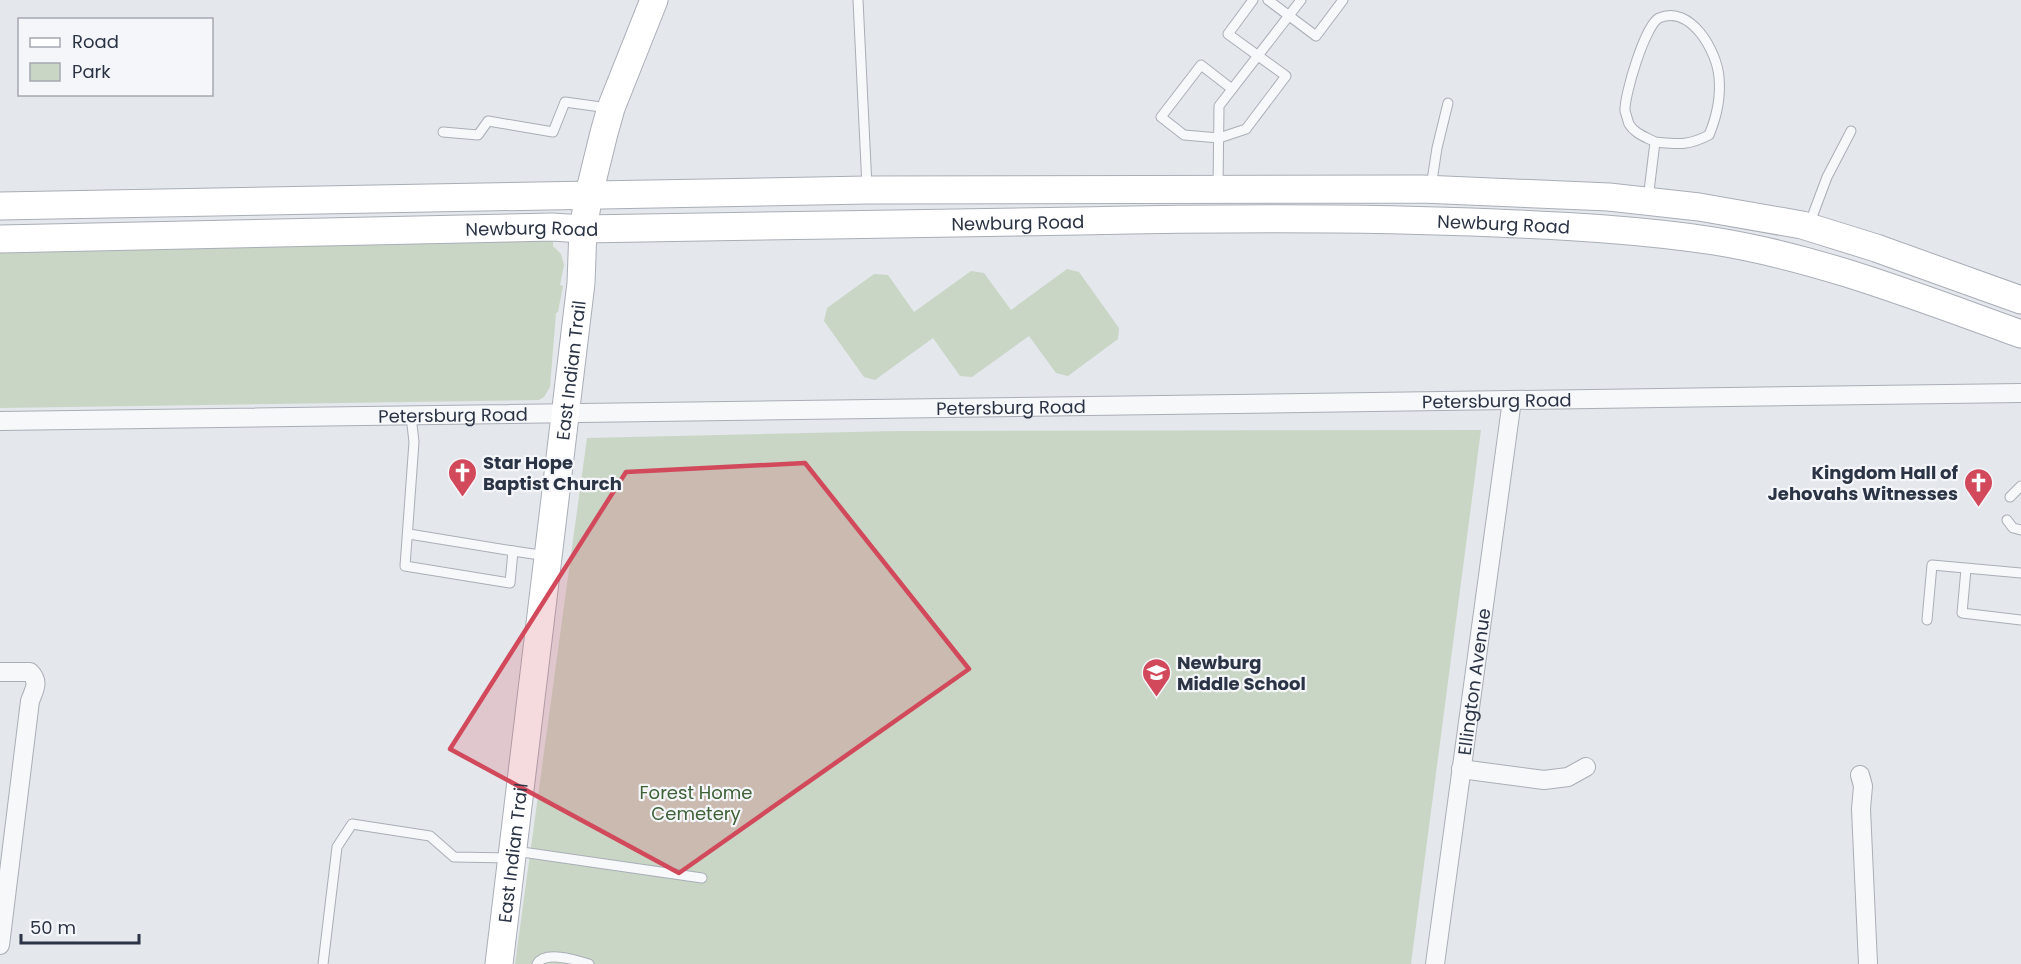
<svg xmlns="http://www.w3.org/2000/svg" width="2021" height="964" font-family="Poppins,sans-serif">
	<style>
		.green { fill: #c9d6c5 }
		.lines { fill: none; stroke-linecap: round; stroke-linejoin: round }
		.lane-casing { stroke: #a9aeb7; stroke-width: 11 }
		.street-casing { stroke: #a9aeb7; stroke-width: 20 }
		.secondary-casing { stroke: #a9aeb7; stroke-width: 29 }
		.lane { stroke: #f7f8fa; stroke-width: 9 }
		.street { stroke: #f7f8fa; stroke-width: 18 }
		.secondary { stroke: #fff; stroke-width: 27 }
		.marked { fill: #d1495b; fill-opacity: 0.2; stroke: #d1495b; stroke-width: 4.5; stroke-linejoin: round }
		.labels { text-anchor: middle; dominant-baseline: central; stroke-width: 4.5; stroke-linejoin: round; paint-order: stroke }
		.street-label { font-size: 18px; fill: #2b3445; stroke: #f4f6f9 }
		.poi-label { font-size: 18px; font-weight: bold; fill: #2b3445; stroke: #f4f6f9; text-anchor: start }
		.park-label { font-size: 18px; fill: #3f6138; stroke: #f4f6f9 }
	</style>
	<rect width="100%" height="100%" fill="#e4e7ec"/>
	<!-- green -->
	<g class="green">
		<path d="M537 241H553V246L561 254 564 265 560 285 563 286 558 312 556 313 550 387 544 397 539 400 0 408V247Z"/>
		<path d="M1067 269 1079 272 1119 328 1118 339 1068 376 1056 373 1029 336 972 377 960 376 933 338 875 380 864 377 824 321 827 308 874 274 888 275 914 312 971 271 984 273 1011 310Z"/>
		<path d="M1481 430 1411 964H515L587 438 896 431Z"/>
	</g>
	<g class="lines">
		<defs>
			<g id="lane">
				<path d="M858 0 867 187"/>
				<path d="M1268 0 1316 36 1343 0"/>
				<path d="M1232 89 1201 65 1161 117 1184 135 1219 138 1246 129 1286 76 1228 34 1253 0"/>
				<path d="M443 132 478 135 488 121 553 132 565 102 608 108"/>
				<path d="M1431 187 1437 148 1448 103"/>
				<path d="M1218 188 1219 106 1301 0"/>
				<path d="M1648 199 1655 142C1678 144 1688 146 1709 135 1717 116 1721 98 1719 77 1717 52 1691 4 1659 18 1645 25 1624 96 1625 111 1626 114 1628 121 1629 124 1635 134 1646 137 1655 142"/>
				<path d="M1809 225 1827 177 1851 131"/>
				<path d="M2010 497 2021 486"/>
				<path d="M2007 520 2013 528 2021 530"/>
				<path d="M409 534 513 551 510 583 405 566 414 442 411 416"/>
				<path d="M513 551 547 556"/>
				<path d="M1966 569 1962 613 2021 620"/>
				<path d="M1927 620 1932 565 2021 573"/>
				<path d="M515 851 702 878"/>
				<path d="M323 964 337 847 352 824 430 836 454 857 510 858"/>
				<path d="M537 964C545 950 576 960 589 964"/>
			</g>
			<g id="street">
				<path id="s1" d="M0 421 2021 393"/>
				<path d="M0 672H30C40 682 34 690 30 701L0 945"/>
				<path d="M1461 769 1544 780 1568 777 1586 767"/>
				<path d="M1860 775 1863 786 1861 809 1868 964"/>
				<path id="s2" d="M1435 964 1512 400"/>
			</g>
			<g id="secondary">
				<path d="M0 206 867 190 1422 189 1609 197 1699 207 1802 225 1876 248 2021 300"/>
				<path id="s3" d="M0 239 552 227 583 229C749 225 914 225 1080 221 1218 218 1357 217 1496 223 1568 226 1642 230 1714 241 1820 258 1920 298 2021 334"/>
				<path id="s4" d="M499 964 581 283 583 229 589 194 604 133 611 108 654 0"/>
			</g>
		</defs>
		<!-- lane casing -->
		<use href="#lane" class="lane-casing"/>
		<!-- street casing -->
		<use href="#street" class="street-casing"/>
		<!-- secondary casing -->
		<use href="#secondary" class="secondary-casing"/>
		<!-- lane -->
		<use href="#lane" class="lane"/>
		<!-- street -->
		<use href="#street" class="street"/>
		<!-- secondary -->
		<use href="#secondary" class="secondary"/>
	</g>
	<!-- marked area -->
	<path class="marked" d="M805 463 969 669 679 873 450 749 626 472Z"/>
	<!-- icons -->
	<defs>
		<symbol id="church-pin" viewBox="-11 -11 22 30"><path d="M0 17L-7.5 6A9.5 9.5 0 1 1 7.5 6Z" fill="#d1495b" stroke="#f4f6f9"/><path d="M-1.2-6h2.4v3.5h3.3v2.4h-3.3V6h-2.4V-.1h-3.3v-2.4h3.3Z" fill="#fff"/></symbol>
		<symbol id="school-pin" viewBox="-11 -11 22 30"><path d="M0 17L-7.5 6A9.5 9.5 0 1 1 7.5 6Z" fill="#d1495b" stroke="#f4f6f9"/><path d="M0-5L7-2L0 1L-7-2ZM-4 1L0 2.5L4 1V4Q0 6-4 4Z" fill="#fff"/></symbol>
	</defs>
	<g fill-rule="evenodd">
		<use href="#church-pin" x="446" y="456" width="33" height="45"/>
		<use href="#church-pin" x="1962" y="466" width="33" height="45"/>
		<use href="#school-pin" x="1140" y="656" width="33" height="45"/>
	</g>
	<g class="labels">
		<!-- street labels -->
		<g class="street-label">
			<text stroke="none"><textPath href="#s3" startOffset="1018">Newburg Road</textPath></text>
			<text stroke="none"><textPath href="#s3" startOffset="1504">Newburg Road</textPath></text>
			<text stroke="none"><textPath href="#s3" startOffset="532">Newburg Road</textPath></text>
			<text stroke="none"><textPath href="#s4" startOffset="598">East Indian Trail</textPath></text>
			<text stroke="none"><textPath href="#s1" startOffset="1497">Petersburg Road</textPath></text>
			<text stroke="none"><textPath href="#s1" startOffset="1011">Petersburg Road</textPath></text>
			<text stroke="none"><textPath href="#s1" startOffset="453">Petersburg Road</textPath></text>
			<text stroke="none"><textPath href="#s2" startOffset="285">Ellington Avenue</textPath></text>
			<text stroke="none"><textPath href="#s4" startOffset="112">East Indian Trail</textPath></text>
		</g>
		<!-- poi labels -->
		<g class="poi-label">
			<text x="483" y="462">Star Hope<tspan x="483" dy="21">Baptist Church</tspan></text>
			<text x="1958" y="472" text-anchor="end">Kingdom Hall of<tspan x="1958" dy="21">Jehovahs Witnesses</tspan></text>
			<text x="1177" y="662">Newburg<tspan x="1177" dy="21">Middle School</tspan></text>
		</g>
		<!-- park labels -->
		<g class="park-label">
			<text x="696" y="792">Forest Home<tspan x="696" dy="21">Cemetery</tspan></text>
		</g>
	</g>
	<!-- legend -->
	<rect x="18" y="18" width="195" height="78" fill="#f4f6f9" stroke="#a4a8b1" stroke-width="1.5"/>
	<rect x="30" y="38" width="30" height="9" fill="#ffffff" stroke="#a4a8b1" stroke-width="1.5"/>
	<text x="72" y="48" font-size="18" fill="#2b3445">Road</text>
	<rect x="30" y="63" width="30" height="18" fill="#c9d6c5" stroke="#a4a8b1" stroke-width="1.5"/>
	<text x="72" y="78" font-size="18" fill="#2b3445">Park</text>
	<!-- scale -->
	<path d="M21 934v9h118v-9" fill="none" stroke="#2b3445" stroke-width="3"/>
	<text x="30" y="934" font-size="18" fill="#2b3445" stroke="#f4f6f9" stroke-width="4.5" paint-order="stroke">50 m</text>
</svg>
